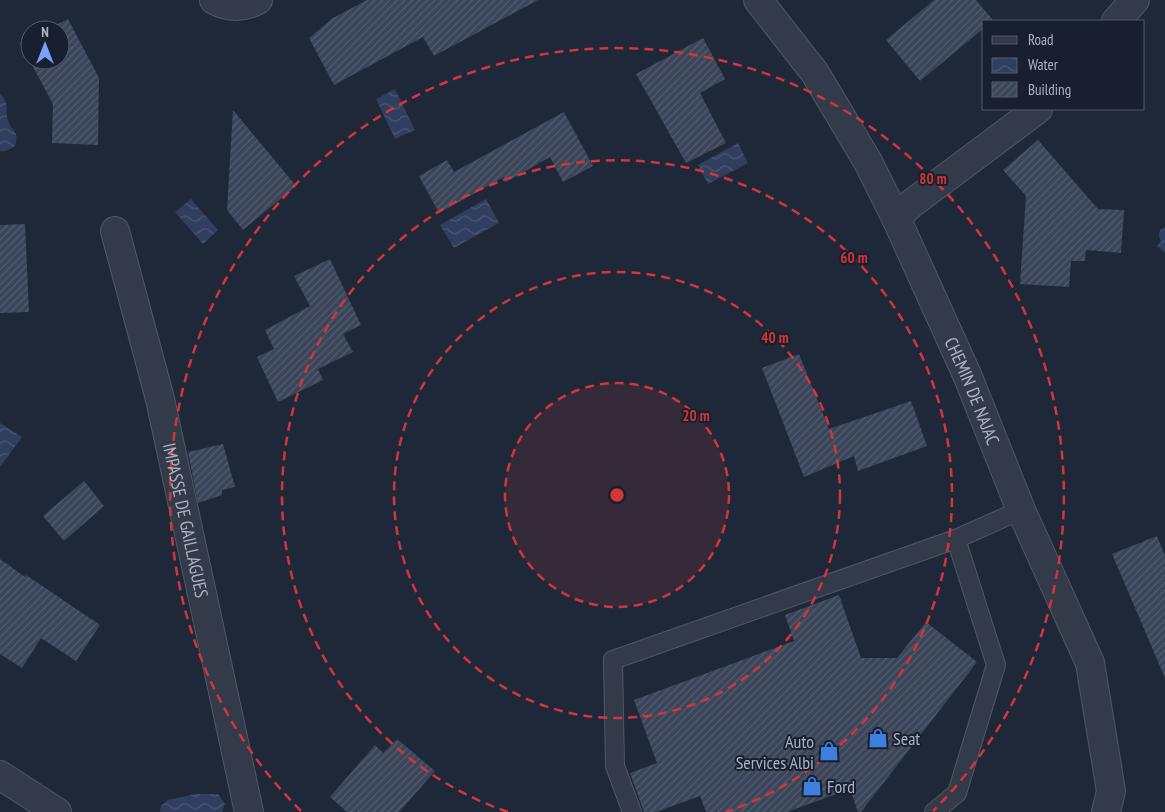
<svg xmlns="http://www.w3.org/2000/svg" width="1165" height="812" font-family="'PT Sans Narrow',sans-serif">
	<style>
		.water { fill: url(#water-waves) }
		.building { fill: url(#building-hatch) }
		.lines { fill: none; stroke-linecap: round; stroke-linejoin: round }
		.lane-casing { stroke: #505767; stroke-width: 20 }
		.street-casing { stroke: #505767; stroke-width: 30 }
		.lane { stroke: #333a4a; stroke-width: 18 }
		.street { stroke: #333a4a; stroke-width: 28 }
		.ring { fill: none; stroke: #d23638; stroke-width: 2.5; stroke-dasharray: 9 6 }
		.labels { text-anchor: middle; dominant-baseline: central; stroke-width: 4; stroke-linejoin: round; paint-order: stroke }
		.street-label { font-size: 18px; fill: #adb4c6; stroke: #181f2e }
		.poi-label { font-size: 18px; fill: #adb4c6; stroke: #181f2e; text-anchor: start }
		.centre { fill: #d23638; stroke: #181f2e; stroke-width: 2.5 }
		.ring-label { font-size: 15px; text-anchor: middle; font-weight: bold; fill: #d23638; stroke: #181f2e; stroke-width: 4; stroke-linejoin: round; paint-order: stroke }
	</style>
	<defs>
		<pattern id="water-waves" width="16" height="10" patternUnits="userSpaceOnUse" patternTransform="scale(1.25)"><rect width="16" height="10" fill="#303f60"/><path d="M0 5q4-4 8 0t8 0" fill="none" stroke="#4b5875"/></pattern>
		<pattern id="building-hatch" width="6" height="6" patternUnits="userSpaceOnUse" patternTransform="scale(1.25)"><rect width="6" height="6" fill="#3b4559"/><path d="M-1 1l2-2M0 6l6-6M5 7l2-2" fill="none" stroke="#555d6f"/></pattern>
	</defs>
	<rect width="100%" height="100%" fill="#1f2839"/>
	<!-- water -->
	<g class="water">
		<path d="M395 89 415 130 395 139 376 99Z"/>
		<path d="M0 94C11 104 4 109 8 120 11 132 20 129 15 146L6 151H0Z"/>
		<path d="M738 143 748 163 708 184 698 165Z"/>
		<path d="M191 199 218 230 203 244 175 212Z"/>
		<path d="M486 199 499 223 454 248 440 225Z"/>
		<path d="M1165 228V253L1157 246 1161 242 1159 236 1160 230Z"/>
		<path d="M0 423 22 437 0 467Z"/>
		<path d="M195 794H218L225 804 222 812H160L161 806 168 800Z"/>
	</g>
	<!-- building -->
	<g class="building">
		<path d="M367 0H538L434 56 423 37 334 85 309 38 333 18Z"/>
		<path d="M934 0H976L993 20 984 21V28L920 81 886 40Z"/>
		<path d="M68 19 99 78 98 145 52 143 53 104 20 43 30 38V60H60V30H46Z"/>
		<path d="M703 38 725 79 700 93 726 143 686 163 636 74Z"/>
		<path d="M233 110 296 186 243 230 227 210Z"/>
		<path d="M564 112 593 166 563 182 550 157 506 182 504 177 439 213 419 176 447 160 454 172Z"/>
		<path d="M1038 140 1098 209 1124 210 1121 253 1086 250 1085 261H1071L1069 287 1020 284 1026 196 1003 170Z"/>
		<path d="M25 224 29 312 0 313V225Z"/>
		<path d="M330 259 361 325 343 334 353 352 318 369 323 380 278 402 257 357 274 349 265 330 310 306 294 276Z"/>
		<path d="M799 354 829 429 911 401 927 446 858 471 854 456 804 477 762 368Z"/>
		<path d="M223 444 235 487 222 490V495L198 503 188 452Z"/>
		<path d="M84 481 104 506 64 541 43 516Z"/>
		<path d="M1157 536 1165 556V678L1112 554Z"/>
		<path d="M0 559 25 577 26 575 100 625 76 661 41 638 22 668 0 654Z"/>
		<path d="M839 595 861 658H897L926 622 977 662 861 812H858L850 789 787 812H706L700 796 656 812H644L630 773 657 763 634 700 794 641 785 615Z"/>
		<path d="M397 739 435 771 399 812H347L330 797 375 745 383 753Z"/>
	</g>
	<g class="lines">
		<defs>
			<g id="lane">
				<path d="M632 812 615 766 613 660 956 539"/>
				<path d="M934 812 957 793 996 665 956 539 1021 510"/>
			</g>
			<g id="street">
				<path d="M214 0C229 8 243 8 258 0"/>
				<path id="s1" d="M758 0 815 73 868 162 896 218 968 377 1021 510 1090 663 1111 791 1106 812"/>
				<path d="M1116 21 1135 0"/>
				<path d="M896 218 911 204 1038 109"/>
				<path id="s2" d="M115 231 160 399 249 812"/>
				<path d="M0 775 57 812"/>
			</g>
		</defs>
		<!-- lane casing -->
		<use href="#lane" class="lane-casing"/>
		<!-- street casing -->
		<use href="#street" class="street-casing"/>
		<!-- lane -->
		<use href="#lane" class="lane"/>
		<!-- street -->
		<use href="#street" class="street"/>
	</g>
	<!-- distance rings -->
	<circle cx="617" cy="495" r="112" fill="#d23638" fill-opacity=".12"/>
	<g class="ring">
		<circle cx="617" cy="495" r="112"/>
		<circle cx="617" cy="495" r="223"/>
		<path d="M508 812A335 335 0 1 1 726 812"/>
		<path d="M301 811A447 447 0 1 1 933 811"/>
	</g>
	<!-- icons -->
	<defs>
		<symbol id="shop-bare" viewBox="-9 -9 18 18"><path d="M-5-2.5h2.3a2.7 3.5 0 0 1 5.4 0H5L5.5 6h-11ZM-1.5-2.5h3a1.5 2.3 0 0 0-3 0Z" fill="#3f7fe0" stroke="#181f2e" stroke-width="2.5" paint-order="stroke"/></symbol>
	</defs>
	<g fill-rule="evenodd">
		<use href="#shop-bare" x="864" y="724" width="28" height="28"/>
		<use href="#shop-bare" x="815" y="737" width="28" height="28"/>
		<use href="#shop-bare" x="798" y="772" width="28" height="28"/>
	</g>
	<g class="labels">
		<!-- street labels -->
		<g class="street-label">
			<text stroke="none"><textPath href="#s1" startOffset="448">CHEMIN DE NAJAC</textPath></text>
			<text stroke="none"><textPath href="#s2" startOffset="298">IMPASSE DE GAILLAGUES</textPath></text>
		</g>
		<!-- poi labels -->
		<g class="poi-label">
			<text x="893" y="738">Seat</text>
			<text x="814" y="741" text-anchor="end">Auto<tspan x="814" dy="21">Services Albi</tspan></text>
			<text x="827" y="786">Ford</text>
		</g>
	</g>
	<circle cx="617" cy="495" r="8" class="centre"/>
	<g class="ring-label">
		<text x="933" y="184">80 m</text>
		<text x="854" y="263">60 m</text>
		<text x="775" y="343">40 m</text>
		<text x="696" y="421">20 m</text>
	</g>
	<!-- legend -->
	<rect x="982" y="20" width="162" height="90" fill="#181f2e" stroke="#545b6b"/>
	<rect x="992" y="36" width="25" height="8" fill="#333a4a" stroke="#545b6b"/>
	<text x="1028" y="45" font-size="15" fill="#adb4c6">Road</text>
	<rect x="992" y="58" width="25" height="15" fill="url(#water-waves)" stroke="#545b6b"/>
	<text x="1028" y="70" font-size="15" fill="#adb4c6">Water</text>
	<rect x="992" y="82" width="25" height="15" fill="url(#building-hatch)" stroke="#545b6b"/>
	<text x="1028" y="95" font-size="15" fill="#adb4c6">Building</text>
	<!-- north arrow -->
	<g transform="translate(45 45)"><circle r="24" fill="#181f2e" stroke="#545b6b"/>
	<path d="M0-4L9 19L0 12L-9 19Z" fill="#7aa0fe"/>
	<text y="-8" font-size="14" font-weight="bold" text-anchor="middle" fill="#adb4c6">N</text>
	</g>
</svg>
